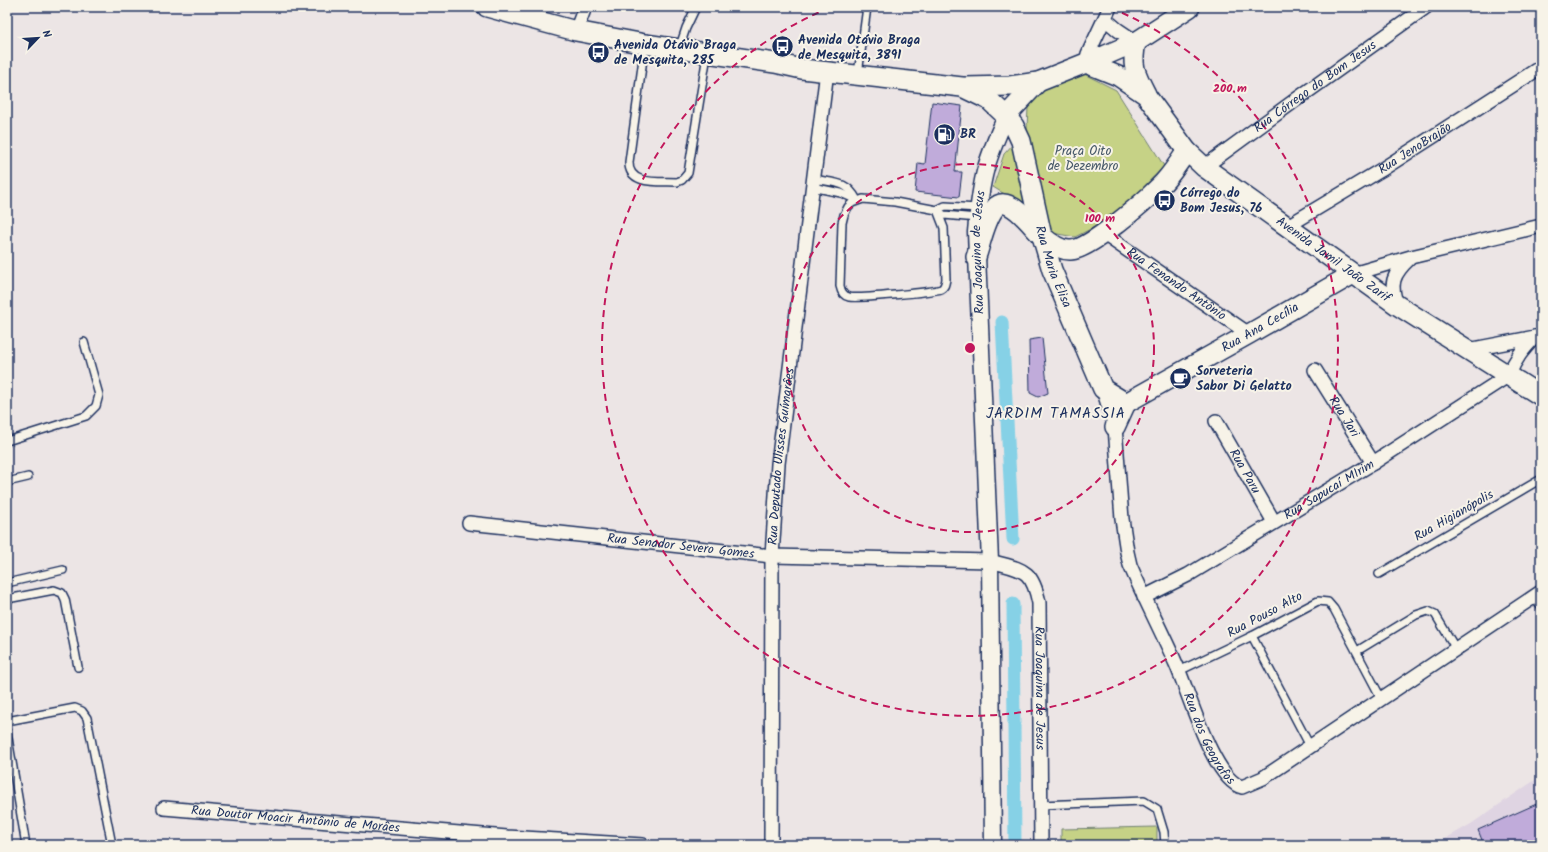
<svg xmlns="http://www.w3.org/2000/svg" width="1548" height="852" font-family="Kalam,sans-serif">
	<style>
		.built { fill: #dfd4e2 }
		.green { fill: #c6d286; stroke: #708072 }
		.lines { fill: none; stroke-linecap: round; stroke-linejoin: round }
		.canal { stroke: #86d1e6; stroke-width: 13 }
		.building { fill: #c0abda; stroke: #1b2f5e }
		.service-casing { stroke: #1b2f5e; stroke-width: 10 }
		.minor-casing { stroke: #1b2f5e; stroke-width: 16 }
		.tertiary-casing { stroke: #1b2f5e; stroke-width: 19 }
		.secondary-casing { stroke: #1b2f5e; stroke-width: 22 }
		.service { stroke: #f7f3e8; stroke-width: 7 }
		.minor { stroke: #f7f3e8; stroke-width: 13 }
		.tertiary { stroke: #f7f3e8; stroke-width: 16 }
		.secondary { stroke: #f7f3e8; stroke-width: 19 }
		.ring { fill: none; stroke: #c2185b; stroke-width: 2; stroke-dasharray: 7 5 }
		.labels { text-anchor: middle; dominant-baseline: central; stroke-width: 4; stroke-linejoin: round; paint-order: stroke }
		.poi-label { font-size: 13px; font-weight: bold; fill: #1b2f5e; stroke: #f7f3e8; text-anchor: start }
		.street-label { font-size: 13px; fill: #1b2f5e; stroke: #f7f3e8 }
		.park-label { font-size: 13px; fill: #465868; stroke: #f7f3e8 }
		.quarter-label { font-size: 15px; letter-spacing: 1px; fill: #1b2f5e; stroke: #f7f3e8 }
		.centre { fill: #c2185b; stroke: #f7f3e8; stroke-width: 2 }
		.ring-label { font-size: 12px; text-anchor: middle; font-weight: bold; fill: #c2185b; stroke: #f7f3e8; stroke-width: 4; stroke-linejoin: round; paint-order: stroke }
	</style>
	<rect width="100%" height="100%" fill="#ece5e5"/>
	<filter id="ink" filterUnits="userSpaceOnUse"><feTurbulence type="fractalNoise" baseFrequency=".025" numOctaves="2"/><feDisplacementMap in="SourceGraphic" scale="8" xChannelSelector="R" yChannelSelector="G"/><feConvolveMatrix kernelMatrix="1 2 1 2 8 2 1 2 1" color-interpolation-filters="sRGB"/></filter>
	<g filter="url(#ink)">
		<!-- built -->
		<path class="built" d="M1541 776V845H1434L1471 824Z"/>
		<!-- green -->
		<g class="green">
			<path d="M1084 74 1116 90 1164 166 1116 216 1075 237 1052 233 1024 206 993 187 1004 154 1027 129 1028 107 1026 97 1060 82Z"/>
			<path d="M1157 827V845H1061V829Z"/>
		</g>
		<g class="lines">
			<!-- canal -->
			<g class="canal">
				<path d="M1002 322 1013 539"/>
				<path d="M1013 604 1015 845"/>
			</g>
		</g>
		<!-- building -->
		<g class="building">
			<path d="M932 102 962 106 955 172H962L959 197 915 192 918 163 925 164Z"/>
			<path d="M1042 338 1048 393 1038 397 1030 393 1029 340Z"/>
			<path d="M1541 802V845H1484L1478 830Z"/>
		</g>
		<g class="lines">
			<defs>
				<g id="service">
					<path d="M645 44 629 162C628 186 660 181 677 182L682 180 688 173 707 55"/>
					<path d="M679 49 686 28 696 7"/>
					<path d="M858 74 867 7"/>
					<path d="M813 179C833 183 847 180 857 200"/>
					<path d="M812 187 841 193 857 200"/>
					<path d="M937 210 944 228 946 279C945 284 945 287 941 289 934 292 856 299 849 297 843 296 841 291 840 286L842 223 844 215 848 207 852 203 863 199 895 202 937 210 944 215 977 218"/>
					<path d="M937 210 945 206 978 208"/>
					<path d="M7 441 86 416 96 406 99 395 84 342"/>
					<path d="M7 482 28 477"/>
					<path d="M1379 574 1541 479"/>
					<path d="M7 583 63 570"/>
					<path d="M1533 597 1541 607"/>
					<path d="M7 599 54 590 62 593 65 599 78 667"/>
					<path d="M1252 636 1310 746"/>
					<path d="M1357 651 1416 615 1428 611 1435 614 1456 649"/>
					<path d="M1179 671 1252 636 1318 601 1328 602 1334 609 1381 698"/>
					<path d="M7 721 75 708 82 711 87 718 112 845"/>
					<path d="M7 732 26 845"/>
					<path d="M1039 805 1144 801 1157 809 1164 832 1165 845"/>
				</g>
				<g id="minor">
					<path d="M1105 19 1118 30 1136 42"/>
					<path d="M576 31 585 7"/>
					<path d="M1086 63 1088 54 1110 7"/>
					<path id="s1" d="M1204 167 1297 99 1426 7"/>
					<path id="s2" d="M1286 227 1381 170 1541 67"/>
					<path id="s3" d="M1104 234 1249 334"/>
					<path d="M1353 274 1411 257 1541 226"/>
					<path d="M1397 305C1389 284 1393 274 1409 259"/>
					<path d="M1468 350 1535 337"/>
					<path id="s4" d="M1315 370 1373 463"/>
					<path id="s5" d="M1103 389 1115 427 1122 519 1127 552 1130 565C1144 598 1161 630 1176 664 1188 690 1213 780 1242 787L1263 778 1541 592"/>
					<path id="s6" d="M1216 421 1274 522"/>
					<path id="s7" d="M469 523 772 556 990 561C1021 570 1032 567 1039 603L1041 845"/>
					<path id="s8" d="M1144 597 1188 575 1373 463 1509 375C1515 359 1523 349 1535 337"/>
					<path id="s9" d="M164 808 507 837 643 845"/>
					<path id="s10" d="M771 845 772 556 778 464 827 71"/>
				</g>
				<g id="tertiary">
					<path id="s11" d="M993 845 990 561 976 232C978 211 980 189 986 168 991 150 999 133 1006 116"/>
				</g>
				<g id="secondary">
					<path id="s12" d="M487 7 576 31 645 44 775 63 802 69 962 87 989 100 1006 116 1014 126 1021 141 1042 236 1052 270 1103 389 1126 403"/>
					<path d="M1136 42C1131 66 1135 73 1146 94"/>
					<path id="s13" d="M1086 63 1118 76 1146 95 1187 151 1204 167 1397 305 1541 396"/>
					<path d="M966 87 1010 86 1038 82 1106 55 1136 42 1190 7"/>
					<path d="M1006 116 1038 82"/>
					<path d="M976 257C981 243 985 220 995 208 1008 192 1032 227 1042 236 1049 242 1061 251 1071 250 1089 250 1145 201 1159 187 1170 177 1178 163 1187 151"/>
					<path id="s14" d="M1126 403 1249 334 1353 274"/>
					<path d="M1115 427 1126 403"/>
				</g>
			</defs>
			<!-- service casing -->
			<use href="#service" class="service-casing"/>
			<!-- minor casing -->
			<use href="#minor" class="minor-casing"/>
			<!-- tertiary casing -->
			<use href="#tertiary" class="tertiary-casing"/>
			<!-- secondary casing -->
			<use href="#secondary" class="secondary-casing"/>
			<!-- service -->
			<use href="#service" class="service"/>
			<!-- minor -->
			<use href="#minor" class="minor"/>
			<!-- tertiary -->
			<use href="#tertiary" class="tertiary"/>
			<!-- secondary -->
			<use href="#secondary" class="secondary"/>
		</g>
	</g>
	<!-- distance rings -->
	<g class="ring">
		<circle cx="970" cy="348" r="184"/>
		<path d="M1111 8A368 368 0 1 1 829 8"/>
	</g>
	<!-- icons -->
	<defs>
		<symbol id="bus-disc" viewBox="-11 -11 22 22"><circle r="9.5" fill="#1b2f5e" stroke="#f7f3e8"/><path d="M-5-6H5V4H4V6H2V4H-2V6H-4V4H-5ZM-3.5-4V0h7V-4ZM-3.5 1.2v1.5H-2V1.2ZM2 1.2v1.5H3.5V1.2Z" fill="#fff"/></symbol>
		<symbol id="fuel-disc" viewBox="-11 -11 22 22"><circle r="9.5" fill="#1b2f5e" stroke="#f7f3e8"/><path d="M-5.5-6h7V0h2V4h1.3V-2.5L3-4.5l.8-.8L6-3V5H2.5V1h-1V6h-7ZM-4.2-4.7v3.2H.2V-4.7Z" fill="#fff"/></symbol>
		<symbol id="cafe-disc" viewBox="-11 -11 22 22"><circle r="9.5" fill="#1b2f5e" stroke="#f7f3e8"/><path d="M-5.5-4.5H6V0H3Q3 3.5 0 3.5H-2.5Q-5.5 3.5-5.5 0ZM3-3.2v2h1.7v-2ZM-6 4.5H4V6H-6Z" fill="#fff"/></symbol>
	</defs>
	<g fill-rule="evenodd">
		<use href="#bus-disc" x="770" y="34" width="25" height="25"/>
		<use href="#bus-disc" x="586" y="40" width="25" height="25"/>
		<use href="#fuel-disc" x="932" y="122" width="25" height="25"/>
		<use href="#bus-disc" x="1152" y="188" width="25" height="25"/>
		<use href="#cafe-disc" x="1168" y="366" width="25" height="25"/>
	</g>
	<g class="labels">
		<!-- poi labels -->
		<g class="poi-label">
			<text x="798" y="40">Avenida Otávio Braga<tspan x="798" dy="15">de Mesquita, 3891</tspan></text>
			<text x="614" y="45">Avenida Otávio Braga<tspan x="614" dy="15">de Mesquita, 285</tspan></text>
			<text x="960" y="134">BR</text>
			<text x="1180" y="193">Córrego do<tspan x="1180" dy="15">Bom Jesus, 76</tspan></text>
			<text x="1196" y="371">Sorveteria<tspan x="1196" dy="15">Sabor Di Gelatto</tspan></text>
		</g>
		<!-- street labels -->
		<g class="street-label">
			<text stroke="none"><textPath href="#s1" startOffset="137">Rua Córrego do Bom Jesus</textPath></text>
			<text stroke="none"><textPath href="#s2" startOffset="151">Rua JenoBrajão</textPath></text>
			<text stroke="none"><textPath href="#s11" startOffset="593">Rua Joaquina de Jesus</textPath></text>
			<text stroke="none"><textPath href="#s13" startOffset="320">Avenida Jamil João Zarif</textPath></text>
			<text stroke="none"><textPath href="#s12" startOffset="695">Rua Maria Elisa</textPath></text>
			<text stroke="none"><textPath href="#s3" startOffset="88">Rua Fenando Antônio</textPath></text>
			<text stroke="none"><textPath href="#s14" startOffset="154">Rua Ana Cecília</textPath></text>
			<text stroke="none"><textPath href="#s4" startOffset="55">Rua Jari</textPath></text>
			<text stroke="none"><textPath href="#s10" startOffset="389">Rua Deputado Ulisses Guímarâes</textPath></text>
			<text stroke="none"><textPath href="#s6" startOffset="58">Rua Paru</textPath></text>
			<text stroke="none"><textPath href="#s8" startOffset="214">Rua Sapucaí MIrim</textPath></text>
			<text transform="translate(1454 516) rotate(-30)">Rua Higianópolis</text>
			<text stroke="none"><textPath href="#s7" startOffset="213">Rua Senador Severo Gomes</textPath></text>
			<text transform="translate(1265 615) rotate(-28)">Rua Pouso Alto</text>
			<text stroke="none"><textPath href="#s7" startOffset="679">Rua Joaquina de Jesus</textPath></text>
			<text stroke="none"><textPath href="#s5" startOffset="370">Rua dos Geografos</textPath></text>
			<text stroke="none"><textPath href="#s9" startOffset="132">Rua Doutor Moacir Antônio de Morâes</textPath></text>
		</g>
		<!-- park labels -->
		<g class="park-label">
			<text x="1083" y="151">Praça Oito<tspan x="1083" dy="15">de Dezembro</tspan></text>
		</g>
		<!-- quarter labels -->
		<g class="quarter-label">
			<text x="1056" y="414">JARDIM TAMASSIA</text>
		</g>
	</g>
	<circle cx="970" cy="348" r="6" class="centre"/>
	<g class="ring-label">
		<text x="1230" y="92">200 m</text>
		<text x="1100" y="222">100 m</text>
	</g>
	<!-- margin -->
	<rect width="1548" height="852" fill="none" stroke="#f7f3e8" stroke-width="24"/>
	<rect x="12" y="12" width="1524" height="828" fill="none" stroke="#1b2f5e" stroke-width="1.5" filter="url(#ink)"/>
	<!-- north arrow -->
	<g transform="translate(38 38) rotate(65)" stroke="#f7f3e8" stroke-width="3" paint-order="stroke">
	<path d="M0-3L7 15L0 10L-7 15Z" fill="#1b2f5e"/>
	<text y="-6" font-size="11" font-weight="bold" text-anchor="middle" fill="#1b2f5e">N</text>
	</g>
</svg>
